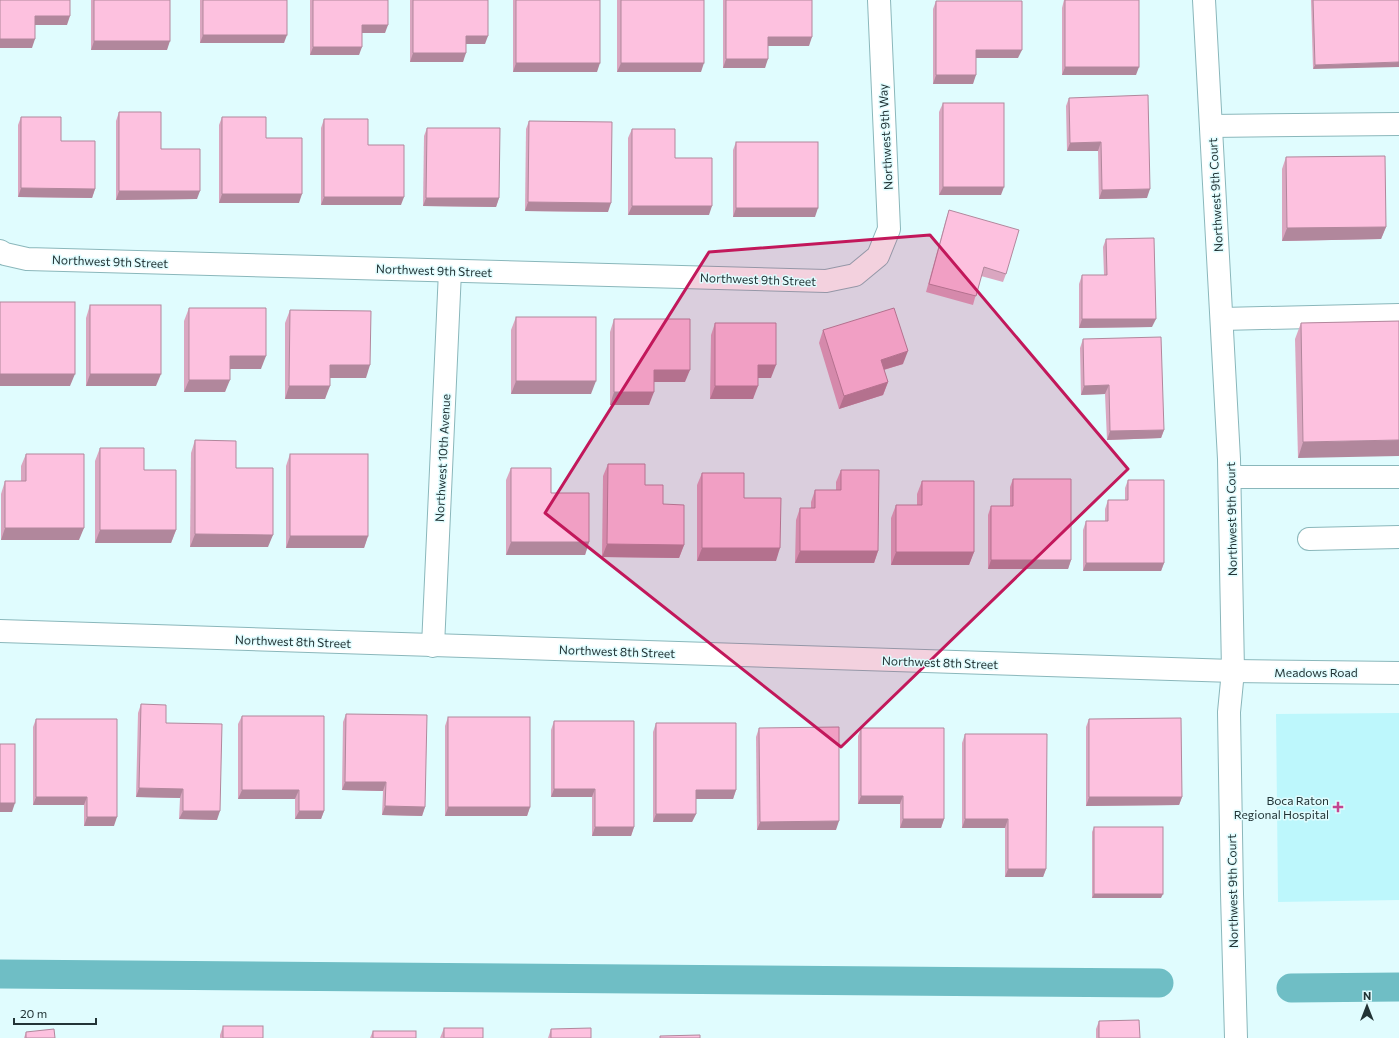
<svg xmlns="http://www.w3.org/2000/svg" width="1399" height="1038" font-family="Commissioner,sans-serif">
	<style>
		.built { fill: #bdf7fc }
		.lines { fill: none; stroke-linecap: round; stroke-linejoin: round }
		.canal { stroke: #6fbec5; stroke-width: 29 }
		.minor-casing { stroke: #8ab7bb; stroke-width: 24 }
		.minor { stroke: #fff; stroke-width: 22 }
		.wall { fill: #daa6c0 }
		.shaded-wall { fill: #b1879c }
		.building { fill: #fdc1df; stroke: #b1879c }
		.marked { fill: #c2185b; fill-opacity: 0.2; stroke: #c2185b; stroke-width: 3; stroke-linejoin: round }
		.poi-dot { fill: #c34591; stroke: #e0fcfe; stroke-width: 1.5 }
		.labels { text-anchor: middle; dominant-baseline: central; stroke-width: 3; stroke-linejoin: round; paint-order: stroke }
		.street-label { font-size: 12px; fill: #223436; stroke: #e0fcfe }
		.poi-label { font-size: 12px; fill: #223436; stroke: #e0fcfe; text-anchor: end }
	</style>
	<rect width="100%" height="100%" fill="#e0fcfe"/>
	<!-- built -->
	<path class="built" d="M1399 713V900L1278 902 1276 714Z"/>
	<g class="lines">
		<!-- canal -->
		<g class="canal">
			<path d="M0 974 1159 983"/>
			<path d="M1291 988 1399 987"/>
		</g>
		<defs>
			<g id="minor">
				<path d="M1204 0 1229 459 1233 671 1229 712 1232 894 1236 1038"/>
				<path d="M1211 126 1399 124"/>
				<path d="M0 251 5 254 27 259 826 281 855 275 878 256 889 229 879 0"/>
				<path d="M1222 319 1399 315"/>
				<path d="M1230 477H1399"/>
				<path d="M1309 539 1399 537"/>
				<path d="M0 631 1233 671 1399 673"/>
				<path d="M433 646 450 271"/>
			</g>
		</defs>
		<!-- minor casing -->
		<use href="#minor" class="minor-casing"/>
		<!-- minor -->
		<use href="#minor" class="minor"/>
	</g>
	<!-- wall -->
	<g class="wall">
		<path d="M91 0H170L167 50H91Z"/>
		<path d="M200 0H287L284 43H200Z"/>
		<path d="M310 0H388L385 33H362L359 55H310Z"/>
		<path d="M410 0H488L485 44H466L463 62H410Z"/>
		<path d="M513 0H600L597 72H513Z"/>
		<path d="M617 0H704L701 72H617Z"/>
		<path d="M723 0H812L809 46H768L765 68H723Z"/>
		<path d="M1064 0H1139L1136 75H1062V8Z"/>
		<path d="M1311 0H1399L1313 69Z"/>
		<path d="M936 1 1018 58H976L973 84H933V9Z"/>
		<path d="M1069 98 1147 198 1099 199 1098 151H1067L1066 106Z"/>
		<path d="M943 103 1001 195H939V112Z"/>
		<path d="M119 112 161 149 197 199 116 200V121Z"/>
		<path d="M21 117 61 141 95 189 92 198 18 197V125Z"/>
		<path d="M222 117 266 138 299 203H219V125Z"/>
		<path d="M324 119 368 145 401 205H321V128Z"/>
		<path d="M529 121 608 212 525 211 526 129Z"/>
		<path d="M427 128 499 198 496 207 423 206 424 136Z"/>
		<path d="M632 129 675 158 709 215H628V138Z"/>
		<path d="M736 142 815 217H733V150Z"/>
		<path d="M1286 157 1386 227 1381 239 1282 241V169Z"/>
		<path d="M949 210 1006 274 1003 282 981 276 973 305 926 292 946 219Z"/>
		<path d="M1106 239 1152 327 1079 328V284L1082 275H1104L1103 247Z"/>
		<path d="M90 305 156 386H86V318Z"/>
		<path d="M189 308 261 369H230L225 392H184V321Z"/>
		<path d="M290 310 366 378H330L325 399H285V323Z"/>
		<path d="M516 317 591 394H511V330Z"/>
		<path d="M614 319 685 382H654L649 405H610V332Z"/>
		<path d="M1399 321 1298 458 1295 339 1301 323Z"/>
		<path d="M715 323 771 378H758L753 399H710L711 335Z"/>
		<path d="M823 330 903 364 884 370 888 382 883 395 839 409 819 343Z"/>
		<path d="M1083 339 1164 430 1161 438 1107 440 1105 394 1081 395 1080 348Z"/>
		<path d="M195 440 236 468 268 547H190L191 453Z"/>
		<path d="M100 448 176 530 171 543H95V461Z"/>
		<path d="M26 454 79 540H1V494L5 481H21V466Z"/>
		<path d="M290 454 368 536 364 548H286V466Z"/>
		<path d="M608 464 645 485 663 504 684 545 679 558 602 557 603 476Z"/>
		<path d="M511 468 589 542 585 555H506V480Z"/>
		<path d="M841 470 878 551 874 563H795L796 520 800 508H811V502L815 490H836V482Z"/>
		<path d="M702 473 744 498 776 561H697V485Z"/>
		<path d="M1013 479 1071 560 1068 569H988V515L991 506H1010V487Z"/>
		<path d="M1128 480 1164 563 1161 571H1083V530L1086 521H1105V509L1108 500H1125V488Z"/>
		<path d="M922 481 974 552 969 565H891V518L896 505H917V494Z"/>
		<path d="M141 704 217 820 179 819 180 798 136 797 138 713Z"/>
		<path d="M346 714 425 807 422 816 382 815 383 791 342 790 343 722Z"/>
		<path d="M242 716 324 811 321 819H295V799H238V724Z"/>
		<path d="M448 717 530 807 527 816H445V726Z"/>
		<path d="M36 719 114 826H84V805H33V727Z"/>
		<path d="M1089 719 1182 797 1179 805 1086 806V727Z"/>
		<path d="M554 721 634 827 631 836H592V797H551V730Z"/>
		<path d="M656 723 736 790 733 799H696V814L692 822H653V732Z"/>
		<path d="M759 728 836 830H757L756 737Z"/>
		<path d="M861 728 944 819 941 828H900V804H858V736Z"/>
		<path d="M965 734 1046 869 1043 877H1005V828H962V743Z"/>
		<path d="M1094 827 1161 898H1092V832Z"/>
		<path d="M1099 1021 1140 1038H1096V1029Z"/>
		<path d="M223 1026 263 1038H220V1035Z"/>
		<path d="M444 1028 483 1038H440Z"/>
		<path d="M551 1029 591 1038H548Z"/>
		<path d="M373 1031 416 1038H370Z"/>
		<path d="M26 1032 55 1038H24Z"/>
	</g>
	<!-- shaded-wall -->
	<g class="shaded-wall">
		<path d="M35 16H70L67 25H32Z"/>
		<path d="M362 25H388L385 33H359Z"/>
		<path d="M203 35H287L284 43H200Z"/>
		<path d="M466 36H488L485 44H463Z"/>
		<path d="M768 37H812L809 46H765Z"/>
		<path d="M0 39H35L32 48H0Z"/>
		<path d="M94 41H170L167 50H91Z"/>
		<path d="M313 47H362L359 55H310Z"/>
		<path d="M976 50H1022L1018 58H973Z"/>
		<path d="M413 53H466L463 62H410Z"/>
		<path d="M726 59H768L765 68H723Z"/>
		<path d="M1399 62V67L1313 69 1315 65Z"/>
		<path d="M516 63H600L597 72H513Z"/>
		<path d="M621 63H704L701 72H617Z"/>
		<path d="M1065 67H1139L1136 75H1062Z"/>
		<path d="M936 75H976L973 84H933Z"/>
		<path d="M1101 142 1098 151H1067L1070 143Z"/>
		<path d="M943 187H1004L1001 195H939Z"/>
		<path d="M21 188 95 189 92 198 18 197Z"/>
		<path d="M1150 189 1147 198 1099 199 1102 190Z"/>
		<path d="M119 191H200L197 199 116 200Z"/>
		<path d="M222 194H302L299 203H219Z"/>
		<path d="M324 197H404L401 205H321Z"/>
		<path d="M426 198H499L496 207 423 206Z"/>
		<path d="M528 202 611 203 608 212 525 211Z"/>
		<path d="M632 206H712L709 215H628Z"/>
		<path d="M736 208H818L815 217H733Z"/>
		<path d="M1386 227 1381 239 1282 241 1287 228Z"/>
		<path d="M1082 319H1156L1152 327 1079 328Z"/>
		<path d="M908 351 903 364 876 372 881 360Z"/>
		<path d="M230 356H266L261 369H225Z"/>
		<path d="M330 365H370L366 378H325Z"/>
		<path d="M758 365H776L771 378H753Z"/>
		<path d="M654 370H690L685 382H649Z"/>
		<path d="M0 374H75L70 386H0Z"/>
		<path d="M90 374H161L156 386H86Z"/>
		<path d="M189 380H230L225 392H184Z"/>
		<path d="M516 381H596L591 394H511Z"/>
		<path d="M888 382 883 395 839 409 844 396Z"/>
		<path d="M1109 385 1105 394 1081 395 1084 386Z"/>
		<path d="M289 386H330L325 399H285Z"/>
		<path d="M715 386H758L753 399H710Z"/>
		<path d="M614 392H654L649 405H610Z"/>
		<path d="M1164 430 1161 438 1107 440 1110 431Z"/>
		<path d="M1399 440V456L1298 458 1303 442Z"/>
		<path d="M5 528H84L79 540H1Z"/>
		<path d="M100 530H176L171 543H95Z"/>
		<path d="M195 534 273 535 268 547H190Z"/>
		<path d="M290 536H368L364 548H286Z"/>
		<path d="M511 542H589L585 555H506Z"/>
		<path d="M607 544 684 545 679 558 602 557Z"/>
		<path d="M702 548H780L776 561H697Z"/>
		<path d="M800 551H878L874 563H795Z"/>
		<path d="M896 552H974L969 565H891Z"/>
		<path d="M991 560H1071L1068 569H988Z"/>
		<path d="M1086 563H1164L1161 571H1083Z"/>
		<path d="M345 782H386L383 791 342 790Z"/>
		<path d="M139 788 183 789 180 798 136 797Z"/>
		<path d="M554 789H595L592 797H551Z"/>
		<path d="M242 790H299L295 799H238Z"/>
		<path d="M696 790H736L733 799H692Z"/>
		<path d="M861 796H903L900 804H858Z"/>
		<path d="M36 797H87L84 805H33Z"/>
		<path d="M1089 797H1182L1179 805 1086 806Z"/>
		<path d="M0 803H15L12 812H0Z"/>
		<path d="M385 806 425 807 422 816 382 815Z"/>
		<path d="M448 807H530L527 816H445Z"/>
		<path d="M183 811H220L217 820 179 819Z"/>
		<path d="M299 811H324L321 819H295Z"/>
		<path d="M656 814H696L692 822H653Z"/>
		<path d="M87 817H117L114 826H84Z"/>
		<path d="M903 819H944L941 828H900Z"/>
		<path d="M965 819H1008L1005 828H962Z"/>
		<path d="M839 821 836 830H757L760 822Z"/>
		<path d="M595 827H634L631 836H592Z"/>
		<path d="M1008 869H1046L1043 877H1005Z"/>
		<path d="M1094 894H1163L1161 898H1092Z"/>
	</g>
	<!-- building -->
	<g class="building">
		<path d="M0 0H70V16H35V39H0Z"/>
		<rect x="94" y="0" width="76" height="41"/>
		<rect x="203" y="0" width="84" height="35"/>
		<path d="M313 0H388V25H362V47H313Z"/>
		<path d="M413 0H488V36H466V53H413Z"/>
		<rect x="516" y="0" width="84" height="63"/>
		<rect x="621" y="0" width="83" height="63"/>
		<path d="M726 0H812V37H768V59H726Z"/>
		<rect x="1065" y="0" width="74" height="67"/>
		<path d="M1313 0H1399V62L1315 65Z"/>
		<path d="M936 1H1022V50H976V75H936Z"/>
		<path d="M1148 95 1150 189 1102 190 1101 142 1070 143 1069 98Z"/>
		<rect x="943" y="103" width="61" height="84"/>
		<path d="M119 112H161V149H200V191H119Z"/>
		<path d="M21 117H61V141H95V189L21 188Z"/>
		<path d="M222 117H266V138H302V194H222Z"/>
		<path d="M324 119H368V145H404V197H324Z"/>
		<path d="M529 121 612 122 611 203 528 202Z"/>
		<path d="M427 128H500L499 198H426Z"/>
		<path d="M632 129H675V158H712V206H632Z"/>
		<rect x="736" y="142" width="82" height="66"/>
		<path d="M1385 156 1386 227 1287 228 1286 157Z"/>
		<path d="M949 210 1019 230 1006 274 984 267 976 296 929 284Z"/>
		<path d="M1154 238 1156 319H1082V275H1107L1106 239Z"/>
		<rect x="0" y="302" width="75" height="72"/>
		<rect x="90" y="305" width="71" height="69"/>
		<path d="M189 308H266V356H230V380H189Z"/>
		<path d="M894 308 908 351 881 360 888 382 844 396 823 330Z"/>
		<path d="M290 310 371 311 370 365H330V386H289Z"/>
		<rect x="516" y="317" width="80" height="64"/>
		<path d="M614 319H690V370H654V392H614Z"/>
		<path d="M1399 321V440L1303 442 1301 323Z"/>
		<path d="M715 323H776V365H758V386H715Z"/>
		<path d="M1161 337 1164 430 1110 431 1109 385 1084 386 1083 339Z"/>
		<path d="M195 440 236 441V468H273V535L195 534Z"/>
		<path d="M100 448H144V470H176V530H100Z"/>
		<path d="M26 454H84V528H5V481H26Z"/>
		<rect x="290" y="454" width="78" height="82"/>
		<path d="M608 464H645V485H663V504L684 505V545L607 544Z"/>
		<path d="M511 468H551V493H589V542H511Z"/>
		<path d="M841 470H879L878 551H800V508H815V490H841Z"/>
		<path d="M702 473H744V498H781L780 548H702Z"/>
		<path d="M1013 479H1071V560H991V506H1013Z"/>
		<path d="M1128 480H1164V563H1086V521H1108V500H1128Z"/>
		<path d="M922 481H974V552H896V505H922Z"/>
		<path d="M141 704 166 705V723L222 724 220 811H183V789L139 788Z"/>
		<path d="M346 714 427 715 425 807 385 806 386 782H345Z"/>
		<path d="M242 716H324V811H299V790H242Z"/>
		<rect x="448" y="717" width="82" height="90"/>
		<path d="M1181 718 1182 797H1089V719Z"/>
		<path d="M36 719H117V817H87V797H36Z"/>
		<path d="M554 721H634V827H595V789H554Z"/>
		<path d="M656 723H736V790H696V814H656Z"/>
		<path d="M839 727V821L760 822 759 728Z"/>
		<path d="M861 728H944V819H903V796H861Z"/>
		<path d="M965 734H1047L1046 869H1008V819H965Z"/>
		<rect x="0" y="744" width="15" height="59"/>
		<rect x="1094" y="827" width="69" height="67"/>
		<path d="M1139 1020 1140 1038H1099V1021Z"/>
		<rect x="223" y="1026" width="40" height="12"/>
		<rect x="444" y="1028" width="39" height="10"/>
		<path d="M591 1028V1038H551V1029Z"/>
		<path d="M54 1029 55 1038H26V1032Z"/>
		<rect x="373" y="1031" width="43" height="7"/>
		<path d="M700 1035V1038H660V1036Z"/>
	</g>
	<!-- marked area -->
	<path class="marked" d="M930 235 1128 469 841 747 545 513 709 252Z"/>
	<!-- markers -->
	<path class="poi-dot" d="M1336 801h4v4h4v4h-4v4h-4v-4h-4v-4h4z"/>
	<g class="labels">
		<!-- street labels -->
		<g class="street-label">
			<text transform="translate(885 137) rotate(-93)">Northwest 9th Way</text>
			<text transform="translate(1215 195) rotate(-93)">Northwest 9th Court</text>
			<text transform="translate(110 261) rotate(2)">Northwest 9th Street</text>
			<text transform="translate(434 270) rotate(2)">Northwest 9th Street</text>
			<text transform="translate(758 279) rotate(2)">Northwest 9th Street</text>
			<text transform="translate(442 458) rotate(-87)">Northwest 10th Avenue</text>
			<text transform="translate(1231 519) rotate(-91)">Northwest 9th Court</text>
			<text transform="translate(293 641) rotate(2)">Northwest 8th Street</text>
			<text transform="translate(617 651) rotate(2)">Northwest 8th Street</text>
			<text transform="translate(940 662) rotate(2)">Northwest 8th Street</text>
			<text x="1316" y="672">Meadows Road</text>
			<text transform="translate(1232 891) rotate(-91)">Northwest 9th Court</text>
		</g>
		<!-- poi labels -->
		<g class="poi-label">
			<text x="1329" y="800">Boca Raton<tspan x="1329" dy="14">Regional Hospital</tspan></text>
		</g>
	</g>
	<!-- north arrow -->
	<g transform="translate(1367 1006)" stroke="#e0fcfe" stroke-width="3" paint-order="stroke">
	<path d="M0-3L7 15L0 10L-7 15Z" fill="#223436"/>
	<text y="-6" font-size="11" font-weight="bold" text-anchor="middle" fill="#223436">N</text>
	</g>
	<!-- scale -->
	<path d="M14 1018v6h82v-6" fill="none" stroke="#223436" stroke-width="2"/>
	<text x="20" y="1018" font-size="12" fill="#223436" stroke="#e0fcfe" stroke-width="3" paint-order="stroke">20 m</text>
</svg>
